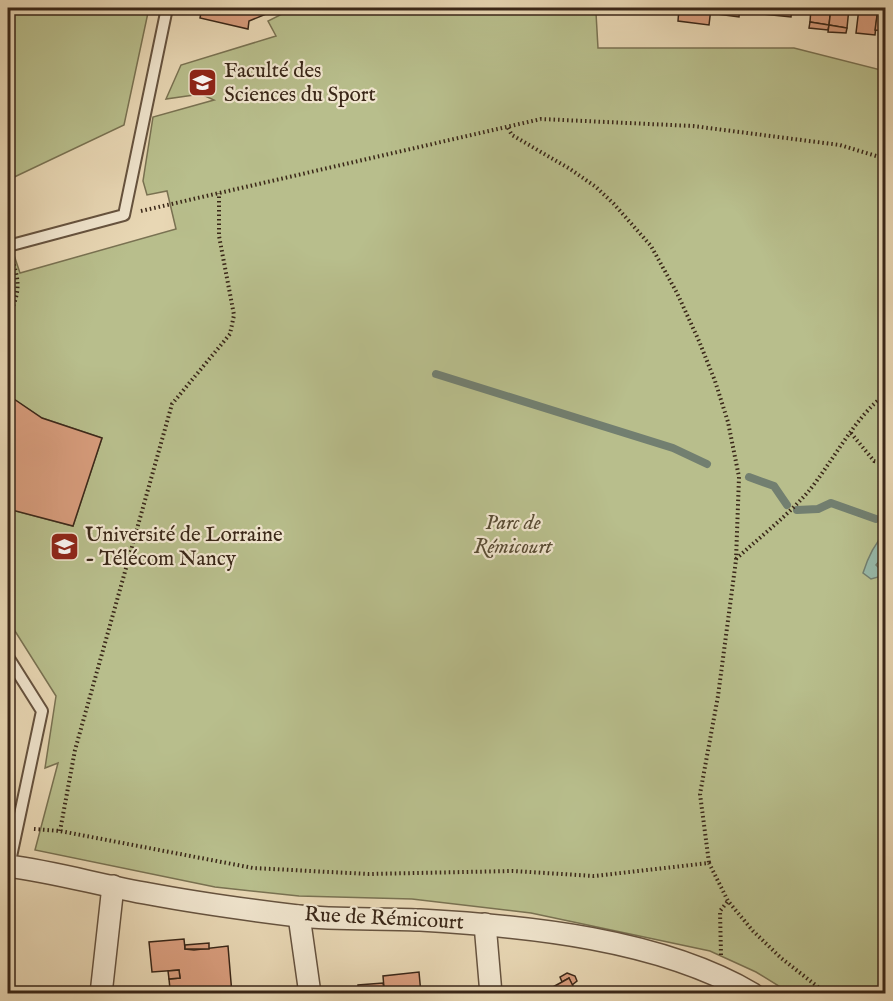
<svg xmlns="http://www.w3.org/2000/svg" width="893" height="1001" font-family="'IM FELL English',serif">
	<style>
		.green { fill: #b8be8c; stroke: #797252; stroke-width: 1.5 }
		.water { fill: #97baab; stroke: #727f70; stroke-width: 1.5 }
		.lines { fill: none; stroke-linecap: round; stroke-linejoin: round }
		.stream { stroke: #727f70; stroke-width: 8 }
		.building { fill: #d79c7c; stroke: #3a2718; stroke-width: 1.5 }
		.lane-casing { stroke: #66533f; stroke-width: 14 }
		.street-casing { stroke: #66533f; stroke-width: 24 }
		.path { stroke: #3a2718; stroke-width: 4; stroke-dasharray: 1.5 3; stroke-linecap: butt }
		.lane { stroke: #f0e5ce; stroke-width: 10 }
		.street { stroke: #f0e5ce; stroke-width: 21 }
		.labels { text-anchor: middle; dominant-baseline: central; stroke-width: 4.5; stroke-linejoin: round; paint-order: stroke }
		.poi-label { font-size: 21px; fill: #3a2718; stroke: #f0e5ce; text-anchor: start }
		.park-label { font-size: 21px; font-style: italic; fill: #5a4d35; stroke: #f0e5ce }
		.street-label { font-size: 21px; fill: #3a2718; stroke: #f0e5ce }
	</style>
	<rect width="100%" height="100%" fill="#e8d7b4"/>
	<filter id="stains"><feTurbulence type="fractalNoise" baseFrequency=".00333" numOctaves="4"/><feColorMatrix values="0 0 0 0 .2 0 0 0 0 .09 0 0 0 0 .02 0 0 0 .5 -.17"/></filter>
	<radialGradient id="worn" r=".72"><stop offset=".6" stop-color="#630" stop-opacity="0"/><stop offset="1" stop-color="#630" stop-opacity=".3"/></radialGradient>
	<!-- green -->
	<g class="green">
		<path d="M8 8H149L124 125 8 180Z"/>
		<path d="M294 8H593L596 13 598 48H794L885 71V993H790L756 972 710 951 531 913 412 899 299 896 215 887 35 850 58 763 45 768 56 696 8 620V509L73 526 102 438 42 418 8 395V256L14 255 20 273 176 229 167 191 147 195 143 181 153 117 214 100 201 94 166 99 181 65 276 36 268 21Z"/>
	</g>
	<!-- water -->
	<path class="water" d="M885 533V554L876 565 882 571V576L871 579 863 573C868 557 874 544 885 533Z"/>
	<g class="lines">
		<!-- stream -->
		<g class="stream">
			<path d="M436 374 673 448 707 464"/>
			<path d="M749 477 774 486 787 505"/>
			<path d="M797 510 818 509 831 503 876 519"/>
		</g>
	</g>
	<!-- building -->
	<g class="building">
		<path d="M202 8H281L249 21 248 29 200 18Z"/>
		<path d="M679 8H711L709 25 678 21Z"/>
		<path d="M711 8H740L739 17 710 13Z"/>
		<path d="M764 8H792L791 17 763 14Z"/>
		<path d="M811 8H831L829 25 810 22Z"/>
		<path d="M831 8H849L847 28 829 25Z"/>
		<path d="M859 8H878L875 35 856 33Z"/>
		<path d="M878 8H886V31L875 30Z"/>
		<path d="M810 22 829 25 828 30 809 28Z"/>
		<path d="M829 25 847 28 846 33 828 32Z"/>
		<path d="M8 395 42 418 102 438 73 526 8 509Z"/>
		<path d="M184 939 185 949 194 950 228 946 232 994H176L175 988 170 989 169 979 180 978 179 970 152 972 149 942Z"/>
		<path d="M209 943V949H185V945Z"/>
		<path d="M179 970 180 978 169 979 168 971Z"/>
		<path d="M419 972 421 994H341V991L358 989V992L384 988 383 976Z"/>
		<path d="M567 973 575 976 577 981 572 985 569 978 562 982 560 977Z"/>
		<path d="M569 978 577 994H540L562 982Z"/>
		<path d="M383 983 384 988 358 992V985Z"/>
	</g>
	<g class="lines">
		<defs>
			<g id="lane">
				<path d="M8 246 124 215 167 8"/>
				<path d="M8 657 42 711 9 866"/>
			</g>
			<g id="street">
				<path d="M8 866C56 872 102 886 150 894 198 903 249 910 298 916 338 920 380 918 420 920 527 926 660 939 753 994"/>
				<path d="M299 916 310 994"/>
				<path d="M485 924 491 994"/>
				<path d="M101 994 113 886"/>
			</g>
		</defs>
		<!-- lane casing -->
		<use href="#lane" class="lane-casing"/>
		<!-- street casing -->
		<use href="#street" class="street-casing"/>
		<!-- path -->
		<g class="path">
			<path d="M508 128 512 135 570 169 596 187 614 204 651 246 677 293 699 341 715 381 728 422 739 477 736 560 718 696 700 794 709 863"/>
			<path d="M141 211 541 119 693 126 840 145 886 159"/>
			<path d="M8 318C18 296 21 286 13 262"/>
			<path d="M851 433 874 461 886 463"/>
			<path d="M736 559C760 537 787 516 808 492 832 463 856 415 886 394"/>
			<path d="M34 829 60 831 253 868 368 874 513 871 594 876 709 863 728 901 753 931 781 958 827 994"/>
			<path d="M60 831 75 750 172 404 230 334 234 315 219 236V193"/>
			<path d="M721 955 720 911 728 901"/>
		</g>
		<!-- lane -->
		<use href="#lane" class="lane"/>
		<!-- street -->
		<use href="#street" class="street"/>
	</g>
	<!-- icons -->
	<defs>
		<symbol id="university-square" viewBox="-11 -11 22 22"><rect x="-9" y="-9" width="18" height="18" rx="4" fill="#8f2418" stroke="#f0e5ce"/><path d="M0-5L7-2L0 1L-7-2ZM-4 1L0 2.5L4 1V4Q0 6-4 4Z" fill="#fff"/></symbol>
	</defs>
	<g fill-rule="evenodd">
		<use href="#university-square" x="186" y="66" width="33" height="33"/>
		<use href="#university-square" x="48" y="530" width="33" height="33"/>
	</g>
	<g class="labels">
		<!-- poi labels -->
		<g class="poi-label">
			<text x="224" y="71">Faculté des<tspan x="224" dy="24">Sciences du Sport</tspan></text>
			<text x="85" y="535">Université de Lorraine<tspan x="85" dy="24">- Télécom Nancy</tspan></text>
		</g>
		<!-- park labels -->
		<g class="park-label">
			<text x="513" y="523">Parc de<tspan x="513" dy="24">Rémicourt</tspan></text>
		</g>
		<!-- street labels -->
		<g class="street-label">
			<text transform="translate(384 919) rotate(3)">Rue de Rémicourt</text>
		</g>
	</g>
	<!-- margin -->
	<rect width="893" height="1001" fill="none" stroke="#e8d7b4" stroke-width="30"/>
	<rect x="9" y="9" width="875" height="983" fill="none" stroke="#3a2718" stroke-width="3"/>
	<rect x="15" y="15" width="863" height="971" fill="none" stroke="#3a2718" stroke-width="1.5"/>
	<rect width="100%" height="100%" filter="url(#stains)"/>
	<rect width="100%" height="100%" fill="url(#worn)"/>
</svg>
